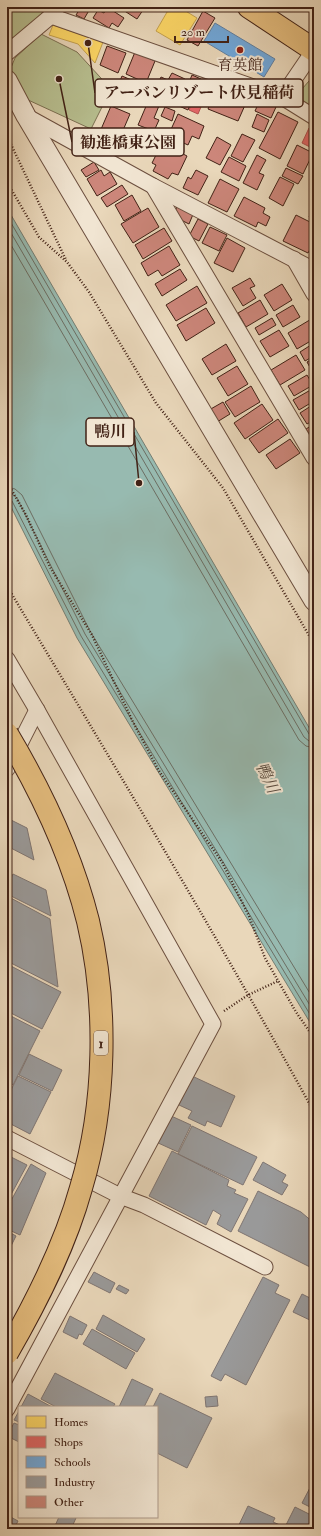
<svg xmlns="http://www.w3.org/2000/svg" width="321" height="1536" font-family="'IM FELL Double Pica','Noto Serif JP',serif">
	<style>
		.green { fill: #b7be8f; stroke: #7c7052 }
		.water { fill: #97bab0; stroke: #757d72 }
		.homes { fill: #ffd966; stroke: #c6a24e }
		.shops { fill: #e06666; stroke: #b1524e }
		.schools { fill: #6fa8dc; stroke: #6280a1 }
		.industry { fill: #999; stroke: #7f7572 }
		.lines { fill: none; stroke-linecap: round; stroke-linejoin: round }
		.shore { stroke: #6c6e63; stroke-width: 1 }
		.building { fill: #cc867a; stroke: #422216 }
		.minor-casing { stroke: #6c4f3f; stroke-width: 17 }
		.tertiary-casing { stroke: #6c4f3f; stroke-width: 21 }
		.trunk-casing { stroke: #422216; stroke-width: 24 }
		.path { stroke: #422216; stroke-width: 2.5; stroke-dasharray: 1 2; stroke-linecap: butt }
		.minor { stroke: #f1e5d2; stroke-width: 15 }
		.tertiary { stroke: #f1e5d2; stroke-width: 19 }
		.trunk { stroke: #e4bc7d; stroke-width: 22 }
		.motorway-bridge-casing { stroke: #422216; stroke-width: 24; stroke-linecap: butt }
		.motorway-bridge { stroke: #e4bc7d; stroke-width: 22 }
		.poi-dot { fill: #8f2418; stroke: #f1e5d2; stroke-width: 1.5 }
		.labels { text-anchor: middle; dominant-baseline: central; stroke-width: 4; stroke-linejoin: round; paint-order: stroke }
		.shield { fill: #f1e5d2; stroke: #765c4e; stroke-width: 1 }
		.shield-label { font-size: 14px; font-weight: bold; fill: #422216 }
		.poi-label { font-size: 15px; fill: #422216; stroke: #f1e5d2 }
		.water-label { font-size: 16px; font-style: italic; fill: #57483c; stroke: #f1e5d2 }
		.leader { fill: none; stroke: #422216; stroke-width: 1.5 }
		.callout-dot { fill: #422216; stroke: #f1e5d2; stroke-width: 1.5 }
		.callout { fill: #f1e5d2; stroke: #422216; stroke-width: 1.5 }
		.callout-label { font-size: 16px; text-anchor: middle; font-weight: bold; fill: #422216 }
	</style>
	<rect width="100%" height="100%" fill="#e9d7ba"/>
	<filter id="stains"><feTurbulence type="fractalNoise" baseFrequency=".005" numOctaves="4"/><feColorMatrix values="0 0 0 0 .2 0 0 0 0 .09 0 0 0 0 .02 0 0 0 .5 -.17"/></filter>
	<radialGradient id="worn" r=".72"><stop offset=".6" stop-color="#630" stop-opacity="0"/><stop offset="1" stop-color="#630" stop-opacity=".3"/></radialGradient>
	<!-- green -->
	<g class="green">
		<path d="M7 7H45L41 15 7 45Z"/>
		<path d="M41 34 77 52 111 89 91 129 26 99 10 70 15 58Z"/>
		<path d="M309 81 314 84V109L295 97Z"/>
	</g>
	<!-- water -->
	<path class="water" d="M7 208 314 736V1029L77 638 7 499Z"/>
	<!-- homes -->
	<g class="homes">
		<path d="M170 7H179L197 18 180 45 156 31Z"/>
		<path d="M53 25 103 42 95 63 78 44 49 35Z"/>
	</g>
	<!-- shops -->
	<g class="shops">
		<path d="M203 80 211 83 198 114 189 110Z"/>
		<path d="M309 128 314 131V149L302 143Z"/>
	</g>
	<!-- schools -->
	<path class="schools" d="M215 23 275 59 264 77 204 41Z"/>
	<!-- industry -->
	<g class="industry">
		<path d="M7 818 27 828 34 860 7 846Z"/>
		<path d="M13 874 46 890 51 916 7 894V886Z"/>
		<path d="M7 896 50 919 58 987 7 961Z"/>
		<path d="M7 964 61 992 42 1029 7 1011Z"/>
		<path d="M7 1014 40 1031 13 1085 7 1082Z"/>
		<path d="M29 1054 62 1070 52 1091 19 1075Z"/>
		<path d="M18 1076 51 1092 30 1134 7 1122V1098Z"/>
		<path d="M192 1076 235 1096 221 1127 207 1121 205 1126 188 1118 192 1111 179 1105Z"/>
		<path d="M169 1115 191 1125 178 1152 156 1142Z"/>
		<path d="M192 1126 257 1157 243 1185 178 1154Z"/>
		<path d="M172 1151 229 1180 227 1186 236 1190 234 1193 248 1199 231 1232 217 1224 221 1215 213 1210 206 1225 149 1196Z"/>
		<path d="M7 1155 27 1165 7 1202Z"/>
		<path d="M263 1162 286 1175 282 1182 288 1185 282 1195 253 1180Z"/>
		<path d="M31 1164 46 1173 20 1235 7 1229V1208Z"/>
		<path d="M258 1191 301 1212 314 1223V1269L238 1231Z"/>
		<path d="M7 1231 16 1236 7 1254Z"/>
		<path d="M94 1272 115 1283 110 1293 88 1282Z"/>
		<path d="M263 1277 279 1285 275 1293 290 1300 246 1385 225 1374 221 1381 211 1376Z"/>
		<path d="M119 1285 129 1290 126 1294 116 1289Z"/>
		<path d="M302 1294 314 1300V1322L293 1312Z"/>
		<path d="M103 1315 145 1339 137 1352 96 1329Z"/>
		<path d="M70 1316 87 1325 82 1335 79 1334 77 1339 63 1332Z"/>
		<path d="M92 1329 135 1353 126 1369 83 1344Z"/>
		<path d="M55 1373 115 1404 113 1407H56L41 1399Z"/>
		<path d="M132 1379 153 1389 144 1407H119Z"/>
		<path d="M160 1393 212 1418 187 1468 157 1453V1407H153Z"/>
		<path d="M28 1394 52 1407H21Z"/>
		<path d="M217 1396 218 1406 206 1407 205 1397Z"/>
		<path d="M19 1411V1422L14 1420Z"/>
		<path d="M14 1423 19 1425V1442L7 1436Z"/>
		<path d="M314 1480V1509L302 1503Z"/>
		<path d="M248 1506 275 1518 273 1522 280 1525 278 1529H237Z"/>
		<path d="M295 1507 313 1516 306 1529H284Z"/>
		<path d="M7 1515 18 1521 14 1529H7Z"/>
		<path d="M59 1517H73L76 1518 71 1529H56L54 1528Z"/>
	</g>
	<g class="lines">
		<!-- shore -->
		<g class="shore">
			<path d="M7 216 309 734 314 737"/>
			<path d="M7 226 304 737 309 741 314 742"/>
			<path d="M7 238 299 740 306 746 314 748"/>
			<path d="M7 487 15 489 22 495 90 631 314 1000"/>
			<path d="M7 493 12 494 17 498 85 634 314 1012"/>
			<path d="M7 498 12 501 81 636 314 1021"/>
		</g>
	</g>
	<!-- building -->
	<g class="building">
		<path d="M81 7H91L84 19 76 15Z"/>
		<path d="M107 7 124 18 118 27 112 23 109 28 93 18 98 10 104 13Z"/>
		<path d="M125 7H145L137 19 123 10Z"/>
		<path d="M203 11 215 18 198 46 187 40Z"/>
		<path d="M107 46 126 53 118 73 100 65Z"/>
		<path d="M135 52 155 61 146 83 126 74Z"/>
		<path d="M172 73 185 79 174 104 153 94 161 77 168 80Z"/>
		<path d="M192 75 201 79 188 110 179 106Z"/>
		<path d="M122 76 143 85 135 102 128 99 125 106 112 100Z"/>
		<path d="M225 86 249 96 238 121 208 109 216 90 222 93Z"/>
		<path d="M150 97 161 101 154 118 159 120 154 131 138 125Z"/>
		<path d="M260 100 276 107 271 118 255 111Z"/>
		<path d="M111 106 130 114 118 142 99 134Z"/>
		<path d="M165 107 175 111 172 121 161 116Z"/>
		<path d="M278 112 298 122 280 159 259 148Z"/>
		<path d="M178 114 204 126 199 139 192 136 188 145 168 136Z"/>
		<path d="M257 114 269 120 264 132 252 127Z"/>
		<path d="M242 134 255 140 243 162 231 156Z"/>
		<path d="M217 137 231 145 220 165 206 158Z"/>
		<path d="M162 143 187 156 178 175 172 173 168 179 153 171 156 165 152 163Z"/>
		<path d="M297 145 313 153 303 174 287 166Z"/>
		<path d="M257 155 266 160 259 173 264 175 257 190 243 183Z"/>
		<path d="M229 157 246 166 239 181 221 172Z"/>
		<path d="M94 162 99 170 86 177 81 170Z"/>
		<path d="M286 168 303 176 298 184 282 176Z"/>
		<path d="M101 170 104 176 110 172 117 184 97 196 87 179Z"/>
		<path d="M196 170 208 176 198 195 183 188 188 177 191 179Z"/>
		<path d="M280 177 294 184 283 206 269 198Z"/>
		<path d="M220 179 239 189 227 212 208 203Z"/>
		<path d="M122 185 128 194 107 207 101 198Z"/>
		<path d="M132 195 141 211 124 221 115 205Z"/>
		<path d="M244 197 265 208 263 213 270 217 266 226 258 222 256 227 234 216Z"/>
		<path d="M178 204 194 212 189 224 173 216Z"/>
		<path d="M148 208 159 227 133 243 121 224Z"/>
		<path d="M314 208V220L309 217Z"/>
		<path d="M296 215 314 224V242L308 253 283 241Z"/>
		<path d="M198 219 208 224 199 241 189 236Z"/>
		<path d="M210 227 227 235 219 251 202 243Z"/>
		<path d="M164 228 172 241 143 259 135 245Z"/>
		<path d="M227 238 245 248 233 272 214 263Z"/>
		<path d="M169 246 180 265 162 276 158 270 148 276 141 263Z"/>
		<path d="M180 269 187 280 162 296 155 284Z"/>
		<path d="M250 278 255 286 250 288 256 298 243 306 232 288Z"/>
		<path d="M282 284 292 300 274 311 264 295Z"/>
		<path d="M197 286 207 303 176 321 166 305Z"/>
		<path d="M260 300 268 314 246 327 238 313Z"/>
		<path d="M293 305 300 317 283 327 276 315Z"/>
		<path d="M206 308 215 323 186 341 177 325Z"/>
		<path d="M272 318 276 325 259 335 255 328Z"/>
		<path d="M313 318 314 321V339L297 349 288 333Z"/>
		<path d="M279 330 289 346 270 357 260 341Z"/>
		<path d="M314 343V356L305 361 300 352Z"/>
		<path d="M226 344 236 361 212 375 202 359Z"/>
		<path d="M296 355 305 370 280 385 271 370Z"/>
		<path d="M314 358V370L312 371 307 362Z"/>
		<path d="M237 366 248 384 228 396 217 378Z"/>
		<path d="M307 375 313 385 294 396 288 386Z"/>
		<path d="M251 386 260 402 235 417 225 402Z"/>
		<path d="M314 388V401L299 410 293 400Z"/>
		<path d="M223 402 230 414 217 422 209 410Z"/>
		<path d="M262 404 273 420 245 439 234 423Z"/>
		<path d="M314 404V420L307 424 300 413Z"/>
		<path d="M278 419 288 433 259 453 249 439Z"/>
		<path d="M314 424V442L306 429Z"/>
		<path d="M290 439 300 453 276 469 266 455Z"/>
	</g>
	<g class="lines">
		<defs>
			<g id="minor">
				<path d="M51 16 282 97 314 117"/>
				<path d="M7 53 51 16 57 8"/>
				<path d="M282 97 314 50"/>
				<path d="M26 116 153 186 314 270"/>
				<path d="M153 186 314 458"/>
				<path d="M294 259 314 294"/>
				<path d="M7 659 37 710 213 1024 7 1409"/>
				<path d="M7 769 37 710"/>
				<path d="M7 1138 120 1196 144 1205 265 1267"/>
			</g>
			<path id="tertiary" d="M7 80 26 116 314 601"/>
			<path id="trunk" d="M249 7 314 50"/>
		</defs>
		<!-- minor casing -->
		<use href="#minor" class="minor-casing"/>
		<!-- tertiary casing -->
		<use href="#tertiary" class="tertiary-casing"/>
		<!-- trunk casing -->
		<use href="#trunk" class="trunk-casing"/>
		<!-- path -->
		<g class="path">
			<path d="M7 136 66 260"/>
			<path d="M7 182 39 237 67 262 89 292 156 403 223 488 314 644"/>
			<path d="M7 482 26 515 50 567 92 635 133 722 159 771 222 862 249 916 265 958 296 1012 314 1038"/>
			<path d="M7 586C111 760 216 934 314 1112"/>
			<path d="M224 1011 248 995 278 981"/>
		</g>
		<!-- minor -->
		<use href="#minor" class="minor"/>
		<!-- tertiary -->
		<use href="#tertiary" class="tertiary"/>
		<!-- trunk -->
		<use href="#trunk" class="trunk"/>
		<defs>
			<path id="motorway-bridge" d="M7 734C41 791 72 857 88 921 108 1005 106 1105 81 1188 65 1246 37 1301 7 1353"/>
		</defs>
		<!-- motorway-bridge casing -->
		<use href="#motorway-bridge" class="motorway-bridge-casing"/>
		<!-- motorway-bridge -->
		<use href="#motorway-bridge" class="motorway-bridge"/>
	</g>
	<!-- markers -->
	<circle class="poi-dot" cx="240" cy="50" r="4"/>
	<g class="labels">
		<!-- shield labels -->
		<rect class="shield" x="94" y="1031" width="14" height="24" rx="3"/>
		<g class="shield-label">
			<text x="101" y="1043">1</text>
		</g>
		<!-- poi labels -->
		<g class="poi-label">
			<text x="240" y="65">育英館</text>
		</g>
		<!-- water labels -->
		<g class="water-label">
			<text transform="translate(267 778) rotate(65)">鴨川</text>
		</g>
	</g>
	<!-- callouts -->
	<path class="leader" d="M88 43L95 93M59 79L72 142M139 483L134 432"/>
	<g class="callout-dot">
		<circle cx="88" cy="43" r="4"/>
		<circle cx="59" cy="79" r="4"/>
		<circle cx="139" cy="483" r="4"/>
	</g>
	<g class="callout">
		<rect x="95" y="79" width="208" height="28" rx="4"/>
		<rect x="72" y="128" width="112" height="28" rx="4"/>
		<rect x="86" y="418" width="48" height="28" rx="4"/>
	</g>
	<g class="callout-label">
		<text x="199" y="98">アーバンリゾート伏見稲荷</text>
		<text x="128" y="148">勧進橋東公園</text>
		<text x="110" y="437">鴨川</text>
	</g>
	<!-- margin -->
	<rect width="321" height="1536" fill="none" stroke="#e9d7ba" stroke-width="24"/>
	<rect x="8" y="8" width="305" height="1520" fill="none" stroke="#422216" stroke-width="2"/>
	<rect x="12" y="12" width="297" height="1512" fill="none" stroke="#422216"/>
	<!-- legend -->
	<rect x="18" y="1406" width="140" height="112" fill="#f1e5d2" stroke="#ab9787"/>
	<rect x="26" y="1416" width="20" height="12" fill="#ffd966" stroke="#ab9787"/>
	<text x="54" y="1426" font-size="12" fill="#422216">Homes</text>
	<rect x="26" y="1436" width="20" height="12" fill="#e06666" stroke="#ab9787"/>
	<text x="54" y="1446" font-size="12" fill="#422216">Shops</text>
	<rect x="26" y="1456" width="20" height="12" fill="#6fa8dc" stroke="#ab9787"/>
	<text x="54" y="1466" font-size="12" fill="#422216">Schools</text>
	<rect x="26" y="1476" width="20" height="12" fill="#999999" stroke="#ab9787"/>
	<text x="54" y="1486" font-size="12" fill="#422216">Industry</text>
	<rect x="26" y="1496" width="20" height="12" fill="#cc867a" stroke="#ab9787"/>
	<text x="54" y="1506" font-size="12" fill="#422216">Other</text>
	<!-- scale -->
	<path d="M175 36v6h53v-6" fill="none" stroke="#422216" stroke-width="2"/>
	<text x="181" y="36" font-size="12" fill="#422216" stroke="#f1e5d2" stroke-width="3" paint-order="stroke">20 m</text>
	<rect width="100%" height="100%" filter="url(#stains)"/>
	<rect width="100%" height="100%" fill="url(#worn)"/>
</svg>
